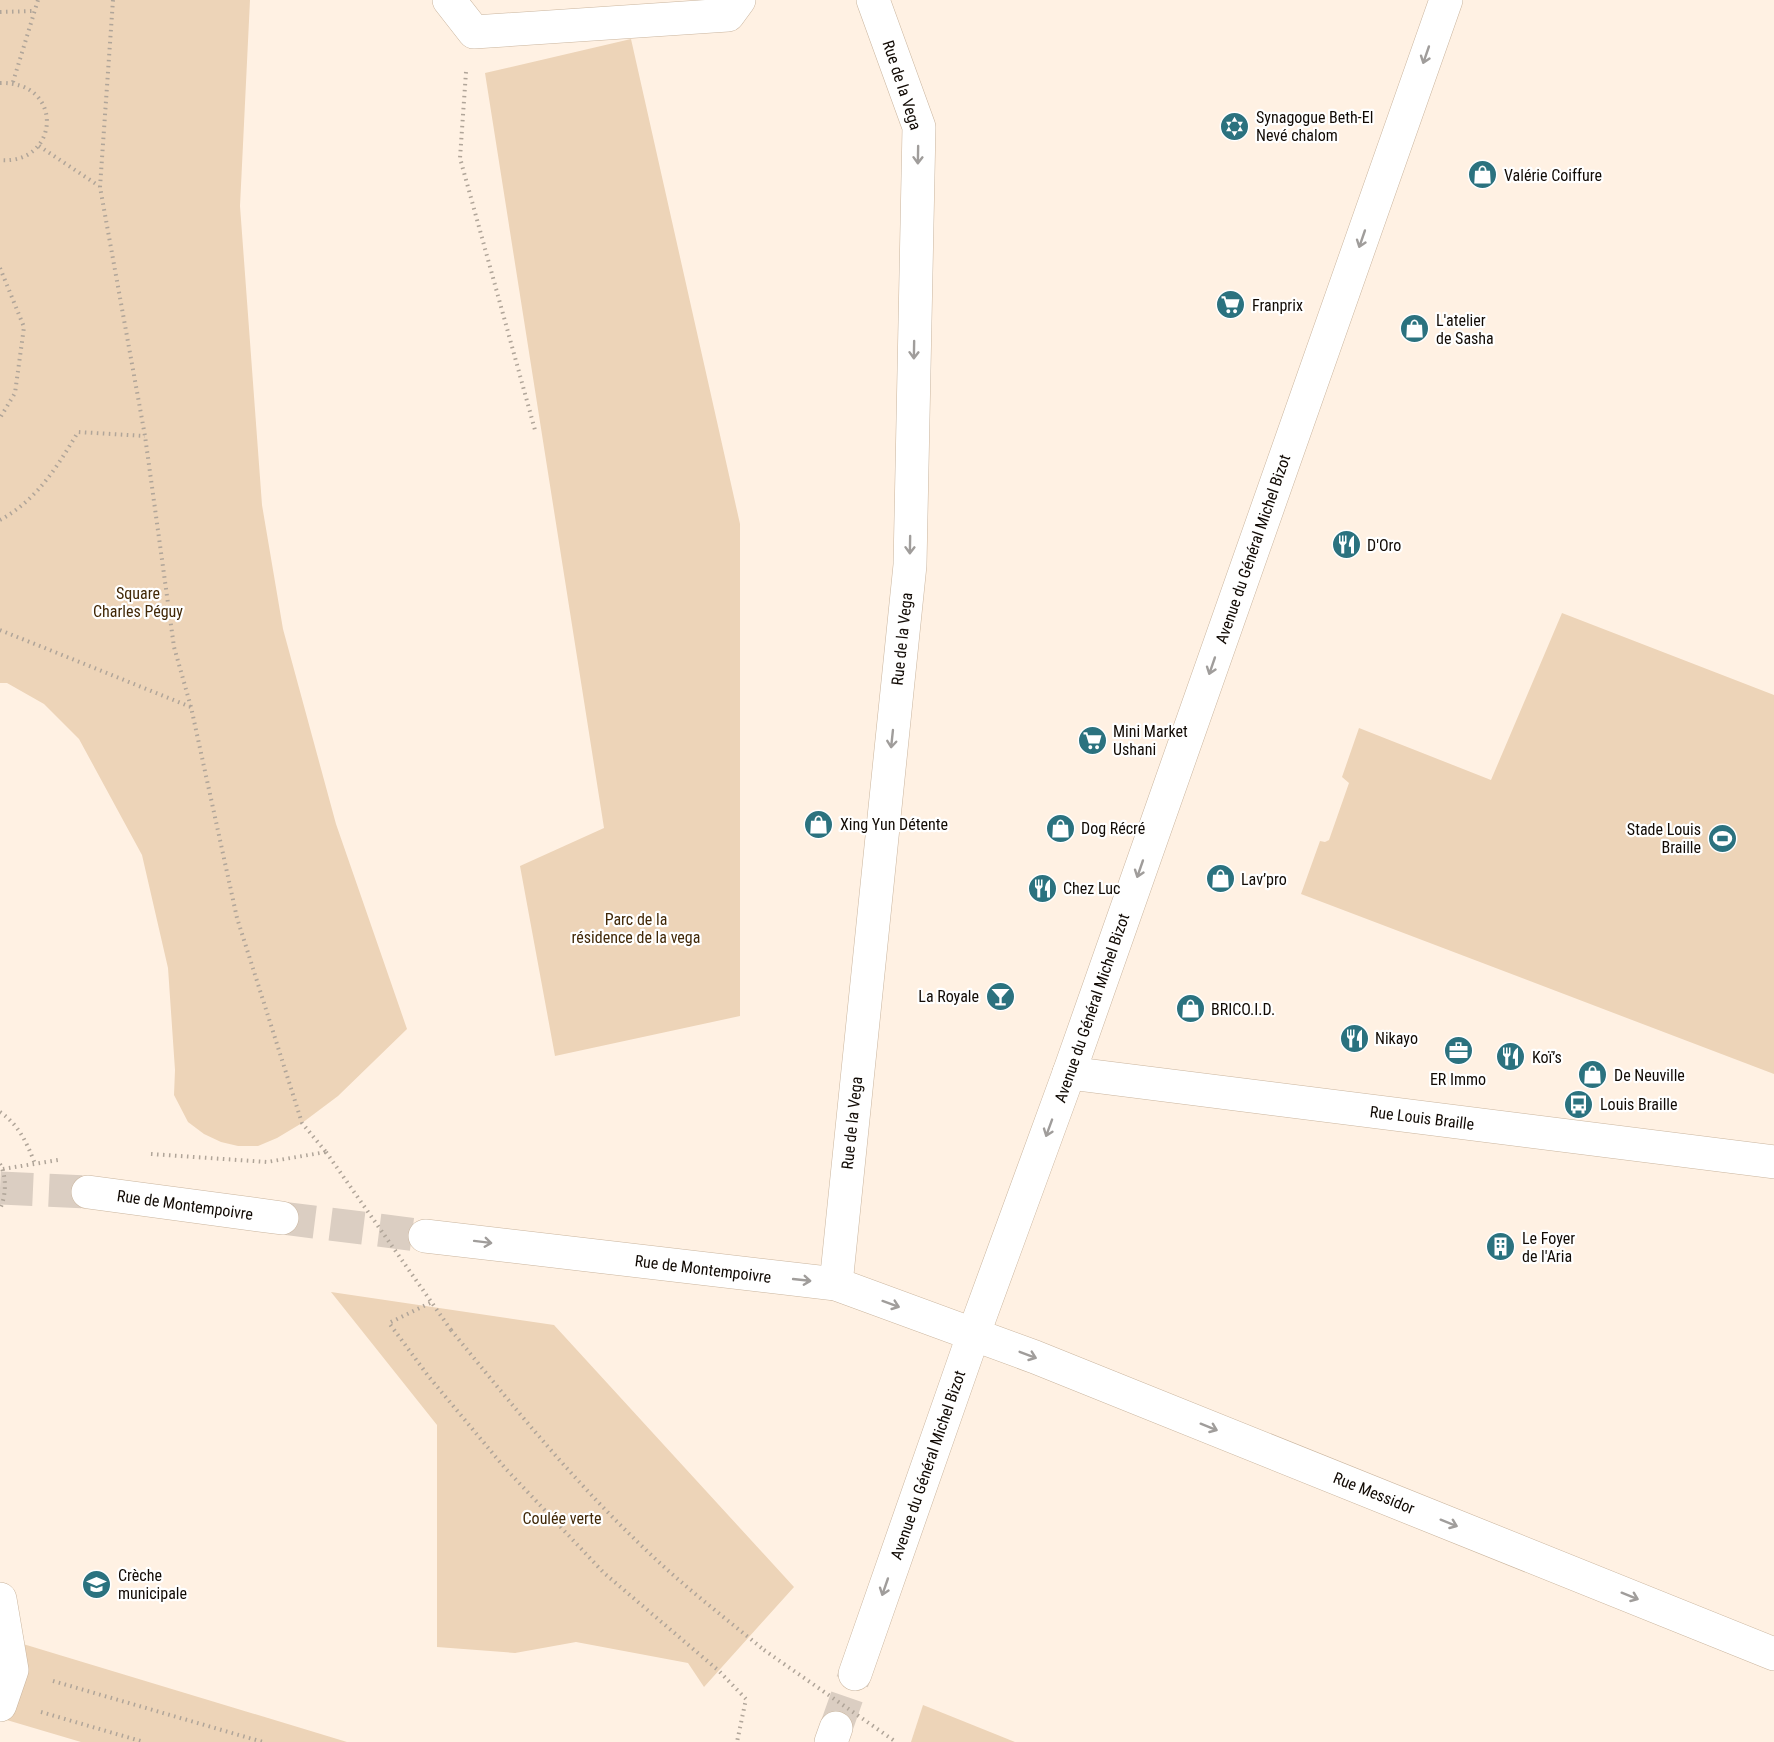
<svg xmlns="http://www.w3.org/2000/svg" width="1774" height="1742" font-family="'Roboto Condensed',sans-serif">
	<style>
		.green { fill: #edd4b8 }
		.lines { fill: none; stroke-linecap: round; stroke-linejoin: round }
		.minor-tunnel { stroke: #dbcec2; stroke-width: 33; stroke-dasharray: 33 16; stroke-linecap: butt }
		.minor-casing { stroke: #cab59e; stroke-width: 34 }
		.path { stroke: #b0a599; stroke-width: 4; stroke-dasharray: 1.5 4.5; stroke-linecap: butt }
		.minor { stroke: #fff; stroke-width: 33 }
		.path-bridge { stroke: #b0a599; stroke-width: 4; stroke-dasharray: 1.5 4.5; stroke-linecap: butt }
		.oneway { stroke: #a09d9b }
		.labels { text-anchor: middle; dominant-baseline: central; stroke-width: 4.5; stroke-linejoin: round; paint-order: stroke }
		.street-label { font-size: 16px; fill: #110a04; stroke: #fff }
		.poi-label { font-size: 16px; fill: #110a04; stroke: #fff; text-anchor: start }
		.park-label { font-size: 16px; fill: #412807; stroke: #fff }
	</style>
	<rect width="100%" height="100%" fill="#fff1e3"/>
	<!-- green -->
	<g class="green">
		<path d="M0 0H250L240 206 262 505 283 629 336 824 407 1029 338 1096 302 1123 277 1138 258 1146H238L221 1142 204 1134 188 1122 174 1095 175 1070 168 968 142 855 79 739 44 704 7 683H0Z"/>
		<path d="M631 39 740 524V1016L555 1056 520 866 604 828 485 73Z"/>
		<path d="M1562 613 1774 695V1074L1301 894 1320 841 1325 842 1329 840 1349 783 1342 777 1359 728 1491 780Z"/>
		<path d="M331 1292 554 1325 794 1587 704 1687 688 1663 576 1642 515 1653 437 1647V1425Z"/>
		<path d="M0 1637 347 1742H81L0 1718Z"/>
		<path d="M923 1705 1015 1742H911Z"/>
	</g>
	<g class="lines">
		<!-- minor-tunnel -->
		<g class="minor-tunnel">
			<path d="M0 1188 88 1192"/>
			<path d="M282 1218 425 1236"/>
			<path d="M836 1728 855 1674"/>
		</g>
		<defs>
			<g id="minor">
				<path d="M449 0 474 32 728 15 739 0"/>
				<path d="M1069 1073 1774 1162"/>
				<path d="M88 1192 282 1218"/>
				<path d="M425 1236 836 1284 1035 1357 1774 1654"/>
				<path d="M836 1284 910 565 919 127 873 0"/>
				<path d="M0 1599 12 1670 0 1705"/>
				<path d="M855 1674 974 1333 1069 1073 1446 0"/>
				<path d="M831 1742 836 1728"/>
			</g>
		</defs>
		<!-- minor casing -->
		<use href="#minor" class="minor-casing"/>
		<!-- path -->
		<g class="path">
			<path d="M113 0 100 187 145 436 174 647 191 707 237 918 302 1123 326 1152"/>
			<path d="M0 12 34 11"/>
			<path d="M466 72 460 158 535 430"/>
			<path d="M13 82 38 0"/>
			<path d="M0 83C65 81 60 165 0 160"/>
			<path d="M39 146 99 186"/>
			<path d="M0 268 24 327 15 393 0 418"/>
			<path d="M0 520C37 500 57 467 78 432L145 436"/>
			<path d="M0 630 191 707"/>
			<path d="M0 1112C19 1125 27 1143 35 1164"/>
			<path d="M151 1154 267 1162 326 1152"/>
			<path d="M0 1164C7 1177 6 1196 0 1209"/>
			<path d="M3 1169 58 1160"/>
			<path d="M430 1303 389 1323 429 1377 505 1468 604 1573 719 1671 746 1699 737 1742"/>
			<path d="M451 1330C513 1406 574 1482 645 1549 682 1585 724 1617 764 1650"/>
			<path d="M53 1681 263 1742"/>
			<path d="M41 1712 144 1742"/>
		</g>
		<!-- minor -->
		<use href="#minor" class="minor"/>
		<!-- path-bridge -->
		<g class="path-bridge">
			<path d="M326 1152 451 1330"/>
			<path d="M764 1650 896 1742"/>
		</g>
	</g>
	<!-- one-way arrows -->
	<defs><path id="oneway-shaft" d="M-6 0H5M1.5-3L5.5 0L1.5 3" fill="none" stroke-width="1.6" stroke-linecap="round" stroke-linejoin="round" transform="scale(1.5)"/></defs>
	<g class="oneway">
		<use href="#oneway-shaft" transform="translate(1426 55) rotate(109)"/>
		<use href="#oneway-shaft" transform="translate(918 155) rotate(91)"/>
		<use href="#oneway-shaft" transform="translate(1362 239) rotate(109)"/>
		<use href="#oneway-shaft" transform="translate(914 350) rotate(91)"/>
		<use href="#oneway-shaft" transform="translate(910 545) rotate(91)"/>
		<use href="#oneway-shaft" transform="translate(1212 666) rotate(109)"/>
		<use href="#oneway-shaft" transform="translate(892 739) rotate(96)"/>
		<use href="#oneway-shaft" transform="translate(1140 869) rotate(109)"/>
		<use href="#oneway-shaft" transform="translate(1049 1128) rotate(110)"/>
		<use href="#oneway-shaft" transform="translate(483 1242) rotate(7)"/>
		<use href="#oneway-shaft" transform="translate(802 1280) rotate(6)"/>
		<use href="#oneway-shaft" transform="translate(891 1304) rotate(20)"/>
		<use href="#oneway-shaft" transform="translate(1028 1355) rotate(21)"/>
		<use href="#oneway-shaft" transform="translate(1209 1427) rotate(22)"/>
		<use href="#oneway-shaft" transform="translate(1449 1523) rotate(22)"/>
		<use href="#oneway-shaft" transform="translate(885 1587) rotate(109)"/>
		<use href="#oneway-shaft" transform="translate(1630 1596) rotate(22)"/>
	</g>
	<!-- icons -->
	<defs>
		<symbol id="synagogue-disc" viewBox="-11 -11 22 22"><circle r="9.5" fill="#2b727f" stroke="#fff"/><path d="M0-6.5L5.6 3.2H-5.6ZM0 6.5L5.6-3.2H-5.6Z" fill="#fff"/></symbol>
		<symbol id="shop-disc" viewBox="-11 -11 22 22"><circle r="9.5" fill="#2b727f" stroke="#fff"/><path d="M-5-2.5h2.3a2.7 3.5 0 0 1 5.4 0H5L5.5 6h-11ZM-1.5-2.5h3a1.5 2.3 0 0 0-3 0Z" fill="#fff"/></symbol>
		<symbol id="supermarket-disc" viewBox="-11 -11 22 22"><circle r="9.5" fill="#2b727f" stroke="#fff"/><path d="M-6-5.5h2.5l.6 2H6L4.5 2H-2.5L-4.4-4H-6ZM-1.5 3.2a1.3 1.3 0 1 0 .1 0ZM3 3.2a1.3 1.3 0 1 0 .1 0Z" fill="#fff"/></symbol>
		<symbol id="restaurant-disc" viewBox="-11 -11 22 22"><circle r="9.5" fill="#2b727f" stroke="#fff"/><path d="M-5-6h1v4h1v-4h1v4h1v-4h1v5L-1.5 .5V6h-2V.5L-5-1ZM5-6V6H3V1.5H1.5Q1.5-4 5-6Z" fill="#fff"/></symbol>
		<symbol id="stadium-disc" viewBox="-11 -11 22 22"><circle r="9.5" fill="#2b727f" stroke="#fff"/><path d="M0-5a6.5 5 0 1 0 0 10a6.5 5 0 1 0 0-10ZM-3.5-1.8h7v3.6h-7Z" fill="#fff"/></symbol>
		<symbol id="bar-disc" viewBox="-11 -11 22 22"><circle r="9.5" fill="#2b727f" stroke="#fff"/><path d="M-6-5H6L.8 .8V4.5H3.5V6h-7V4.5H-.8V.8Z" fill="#fff"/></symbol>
		<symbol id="office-disc" viewBox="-11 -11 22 22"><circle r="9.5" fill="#2b727f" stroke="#fff"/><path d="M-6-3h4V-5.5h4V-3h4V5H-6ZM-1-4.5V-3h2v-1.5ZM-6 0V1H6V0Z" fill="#fff"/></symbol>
		<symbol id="bus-disc" viewBox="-11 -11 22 22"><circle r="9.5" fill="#2b727f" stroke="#fff"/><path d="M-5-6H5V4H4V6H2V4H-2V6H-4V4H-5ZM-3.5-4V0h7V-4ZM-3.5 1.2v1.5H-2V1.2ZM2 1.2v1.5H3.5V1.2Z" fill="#fff"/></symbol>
		<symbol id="building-disc" viewBox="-11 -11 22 22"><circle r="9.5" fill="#2b727f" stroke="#fff"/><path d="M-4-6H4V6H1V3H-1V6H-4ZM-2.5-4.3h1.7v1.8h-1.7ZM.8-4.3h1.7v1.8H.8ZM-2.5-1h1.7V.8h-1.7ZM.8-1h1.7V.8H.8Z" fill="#fff"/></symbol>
		<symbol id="school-disc" viewBox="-11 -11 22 22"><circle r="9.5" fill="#2b727f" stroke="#fff"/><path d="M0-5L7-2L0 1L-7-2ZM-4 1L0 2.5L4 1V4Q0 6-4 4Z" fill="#fff"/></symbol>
	</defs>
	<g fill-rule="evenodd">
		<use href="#synagogue-disc" x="1218" y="110" width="33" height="33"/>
		<use href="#shop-disc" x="1466" y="158" width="33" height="33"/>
		<use href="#supermarket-disc" x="1214" y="288" width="33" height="33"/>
		<use href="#shop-disc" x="1398" y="312" width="33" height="33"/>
		<use href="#restaurant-disc" x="1330" y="528" width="33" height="33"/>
		<use href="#supermarket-disc" x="1076" y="724" width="33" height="33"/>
		<use href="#shop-disc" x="802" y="808" width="33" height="33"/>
		<use href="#shop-disc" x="1044" y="812" width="33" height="33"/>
		<use href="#stadium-disc" x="1706" y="822" width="33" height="33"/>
		<use href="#shop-disc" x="1204" y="862" width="33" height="33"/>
		<use href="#restaurant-disc" x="1026" y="872" width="33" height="33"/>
		<use href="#bar-disc" x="984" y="980" width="33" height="33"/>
		<use href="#shop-disc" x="1174" y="992" width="33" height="33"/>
		<use href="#restaurant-disc" x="1338" y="1022" width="33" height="33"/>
		<use href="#office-disc" x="1442" y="1034" width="33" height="33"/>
		<use href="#restaurant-disc" x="1494" y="1040" width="33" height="33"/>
		<use href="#shop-disc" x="1576" y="1058" width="33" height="33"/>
		<use href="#bus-disc" x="1562" y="1088" width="33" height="33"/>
		<use href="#building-disc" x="1484" y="1230" width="33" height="33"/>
		<use href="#school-disc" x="80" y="1568" width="33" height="33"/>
	</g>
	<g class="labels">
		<!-- street labels -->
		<g class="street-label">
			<text transform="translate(902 85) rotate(72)">Rue de la Vega</text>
			<text transform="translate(1253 549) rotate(-71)">Avenue du Général Michel Bizot</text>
			<text transform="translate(902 639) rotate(-84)">Rue de la Vega</text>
			<text transform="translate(1092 1008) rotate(-71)">Avenue du Général Michel Bizot</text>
			<text transform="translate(1422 1118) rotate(7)">Rue Louis Braille</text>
			<text transform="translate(852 1123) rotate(-84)">Rue de la Vega</text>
			<text transform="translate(185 1205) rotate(8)">Rue de Montempoivre</text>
			<text transform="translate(703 1269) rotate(7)">Rue de Montempoivre</text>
			<text transform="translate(928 1465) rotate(-71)">Avenue du Général Michel Bizot</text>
			<text transform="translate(1374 1493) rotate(22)">Rue Messidor</text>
		</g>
		<!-- poi labels -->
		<g class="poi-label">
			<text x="1256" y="117">Synagogue Beth-El<tspan x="1256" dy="18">Nevé chalom</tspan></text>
			<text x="1504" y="175">Valérie Coiffure</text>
			<text x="1252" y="305">Franprix</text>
			<text x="1436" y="320">L'atelier<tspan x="1436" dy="18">de Sasha</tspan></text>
			<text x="1367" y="545">D'Oro</text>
			<text x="1113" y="731">Mini Market<tspan x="1113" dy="18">Ushani</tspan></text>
			<text x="840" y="824">Xing Yun Détente</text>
			<text x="1081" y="828">Dog Récré</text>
			<text x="1701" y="829" text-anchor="end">Stade Louis<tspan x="1701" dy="18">Braille</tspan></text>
			<text x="1241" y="879">Lav’pro</text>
			<text x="1063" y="888">Chez Luc</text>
			<text x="979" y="996" text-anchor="end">La Royale</text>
			<text x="1211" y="1009">BRICO.I.D.</text>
			<text x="1375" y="1038">Nikayo</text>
			<text x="1532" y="1057">Koï’s</text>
			<text x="1614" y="1075">De Neuville</text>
			<text x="1458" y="1079" text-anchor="middle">ER Immo</text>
			<text x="1600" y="1104">Louis Braille</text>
			<text x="1522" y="1238">Le Foyer<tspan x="1522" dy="18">de l'Aria</tspan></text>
			<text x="118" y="1575">Crèche<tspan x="118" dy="18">municipale</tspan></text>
		</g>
		<!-- park labels -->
		<g class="park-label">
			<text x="138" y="593">Square<tspan x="138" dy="18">Charles Péguy</tspan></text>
			<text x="636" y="919">Parc de la<tspan x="636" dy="18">résidence de la vega</tspan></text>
			<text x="562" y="1518">Coulée verte</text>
		</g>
	</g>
</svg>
